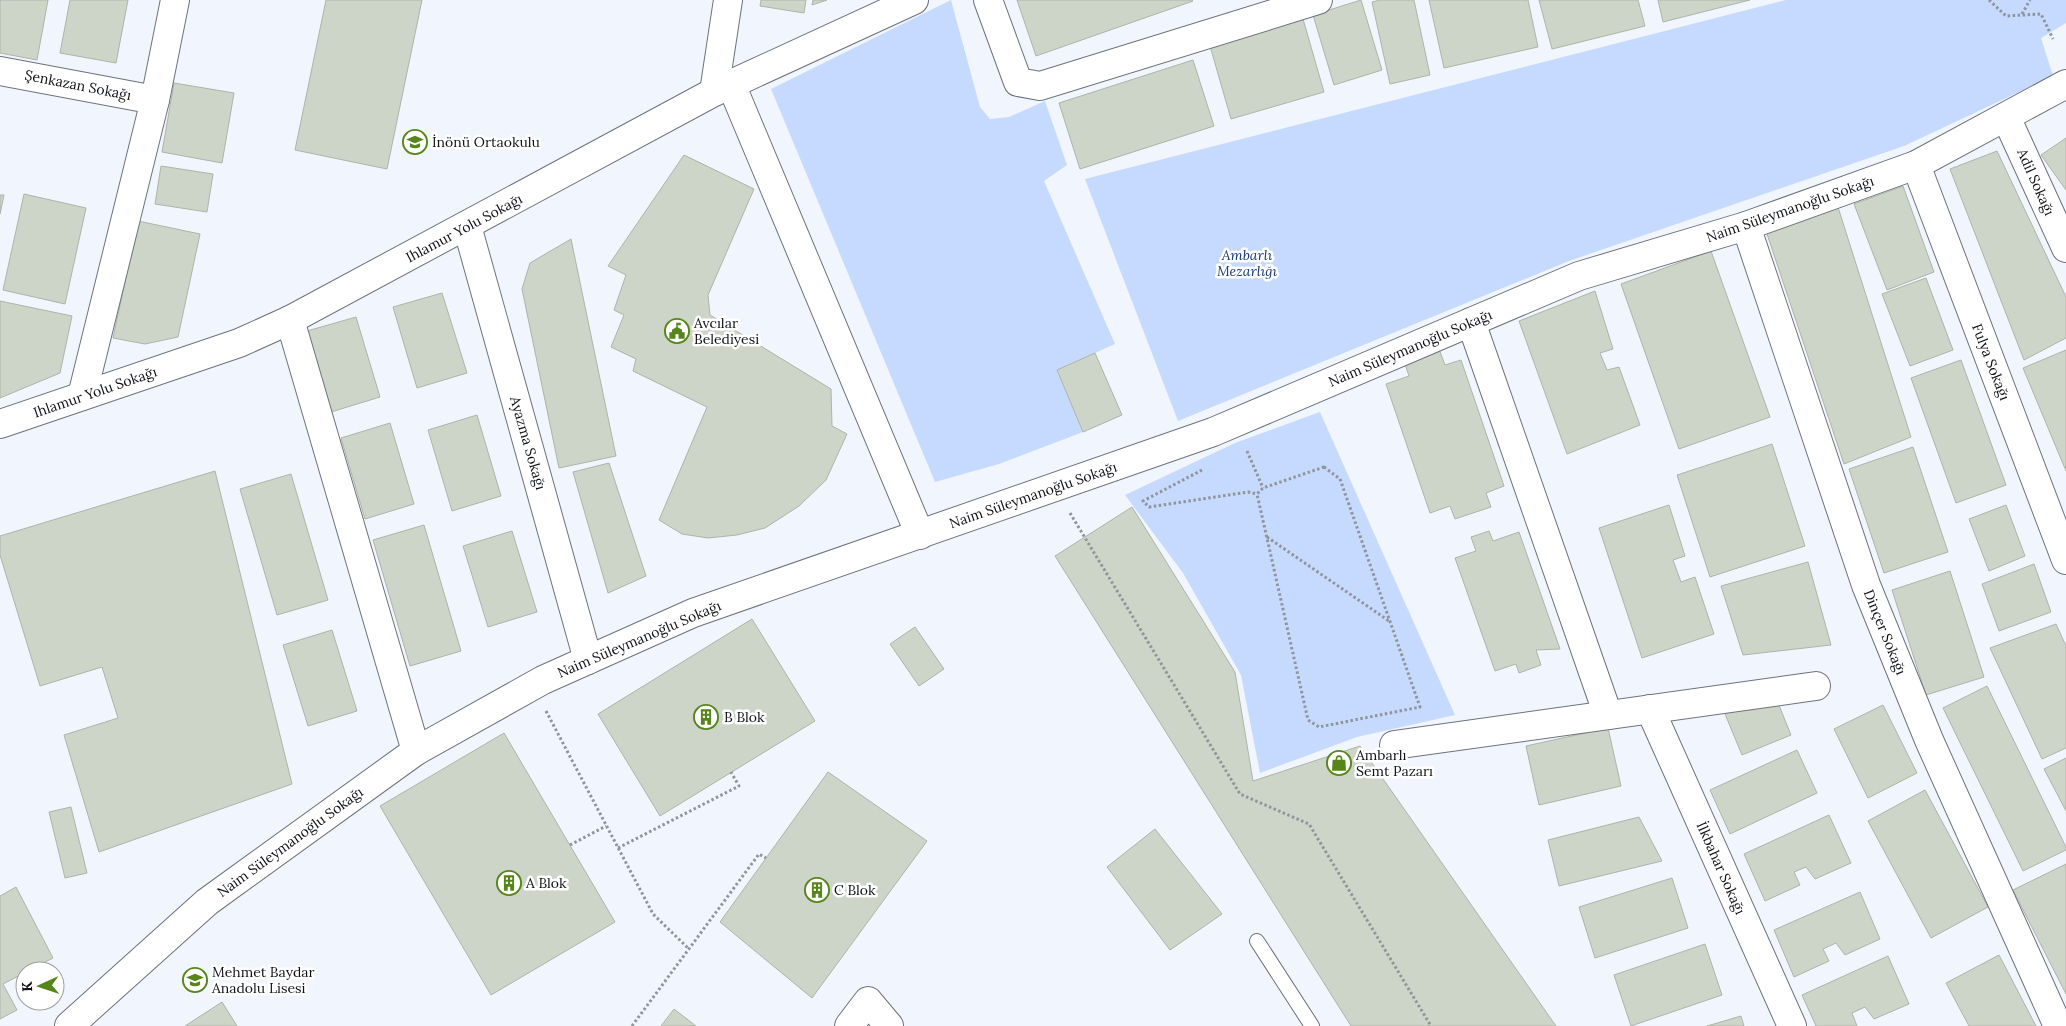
<svg xmlns="http://www.w3.org/2000/svg" width="2066" height="1026" font-family="Lora,serif">
	<style>
		.green { fill: #c5dafe }
		.building { fill: #cdd4c8; stroke: #aeb4a9 }
		.lines { fill: none; stroke-linecap: round; stroke-linejoin: round }
		.lane-casing { stroke: #6c737d; stroke-width: 16 }
		.street-casing { stroke: #6c737d; stroke-width: 30 }
		.secondary-casing { stroke: #6c737d; stroke-width: 30 }
		.path { stroke: #91959b; stroke-width: 3; stroke-dasharray: 2.5 2.5; stroke-linecap: butt }
		.lane { stroke: #fff; stroke-width: 14 }
		.street { stroke: #fff; stroke-width: 28 }
		.secondary { stroke: #fff; stroke-width: 28 }
		.labels { text-anchor: middle; dominant-baseline: central; stroke-width: 5; stroke-linejoin: round; paint-order: stroke }
		.street-label { font-size: 14px; fill: #0e1014; stroke: #fff }
		.poi-label { font-size: 14px; fill: #0e1014; stroke: #fff; text-anchor: start }
		.park-label { font-size: 14px; font-style: italic; fill: #153b7c; stroke: #fff }
	</style>
	<rect width="100%" height="100%" fill="#f1f5fd"/>
	<!-- green -->
	<g class="green">
		<path d="M951 0 980 107 990 119 1009 117 1045 101 1067 165 1044 181 1115 344 1057 370 1083 432 999 464 935 482 771 89Z"/>
		<path d="M1786 0H2066V23L2041 38 2053 76 1904 146 1569 261 1178 421 1085 179Z"/>
		<path d="M1320 412 1455 715 1357 737 1260 773 1241 675 1183 573 1125 495 1235 443Z"/>
	</g>
	<!-- building -->
	<g class="building">
		<path d="M0 0H48L37 60 0 53Z"/>
		<path d="M70 0H128L116 63 60 53Z"/>
		<path d="M326 0H422L387 169 295 150Z"/>
		<path d="M761 0H806L804 13 760 6Z"/>
		<path d="M813 0H827L812 5Z"/>
		<path d="M1017 0H1192L1193 1 1036 56Z"/>
		<path d="M1361 0 1382 70 1334 85 1313 15Z"/>
		<path d="M1380 0H1414L1430 75 1390 84 1372 2Z"/>
		<path d="M1429 0H1528L1538 47 1444 68Z"/>
		<path d="M1539 0H1638L1645 26 1552 49Z"/>
		<path d="M1658 0H1750L1663 22Z"/>
		<path d="M1303 19 1324 92 1231 119 1210 46Z"/>
		<path d="M1193 60 1214 126 1080 169 1059 103Z"/>
		<path d="M174 83 234 93 222 163 162 152Z"/>
		<path d="M2066 138V190L2041 155Z"/>
		<path d="M1997 151 2066 297V338L2024 360 1950 169Z"/>
		<path d="M684 155 754 189 708 295 710 315 831 389 832 426 847 434 826 480 799 506 765 528 737 535 708 538 682 534 659 520 707 407 633 371 636 359 611 347 624 315 614 310 626 275 608 266Z"/>
		<path d="M161 166 213 174 207 212 155 204Z"/>
		<path d="M1903 186 1934 272 1887 290 1854 204Z"/>
		<path d="M24 194 86 208 65 304 3 290Z"/>
		<path d="M0 195H4L0 214Z"/>
		<path d="M1837 204 1911 437 1844 464 1766 231Z"/>
		<path d="M138 221 200 234 178 337 145 344 113 338Z"/>
		<path d="M571 239 616 456 559 468 522 289 530 263Z"/>
		<path d="M1711 251 1770 417 1679 449 1621 284Z"/>
		<path d="M1926 278 1953 350 1910 366 1882 294Z"/>
		<path d="M1595 291 1613 349 1600 353 1607 370 1619 367 1640 425 1567 454 1519 321Z"/>
		<path d="M442 293 467 373 417 388 393 307Z"/>
		<path d="M0 301 72 316 60 373 0 398Z"/>
		<path d="M356 317 380 397 331 412 307 331Z"/>
		<path d="M1439 349 1445 365 1461 360 1504 486 1486 493 1491 507 1455 519 1450 506 1430 513 1386 384 1409 376 1404 361Z"/>
		<path d="M2066 350V471L2023 368Z"/>
		<path d="M1095 353 1122 415 1083 432 1057 370Z"/>
		<path d="M1961 360 2006 485 1956 503 1911 378Z"/>
		<path d="M477 415 501 496 452 511 428 430Z"/>
		<path d="M390 423 414 504 365 519 341 438Z"/>
		<path d="M1772 444 1805 546 1710 577 1677 475Z"/>
		<path d="M1913 447 1948 552 1884 573 1849 469Z"/>
		<path d="M609 463 646 576 608 593 573 472Z"/>
		<path d="M215 471 292 784 99 852 64 735 118 718 102 667 40 686 0 555V536Z"/>
		<path d="M291 474 328 600 277 615 240 489Z"/>
		<path d="M1669 505 1685 556 1673 560 1681 582 1695 577 1714 634 1642 658 1599 528Z"/>
		<path d="M2006 505 2025 556 1989 571 1969 519Z"/>
		<path d="M1132 507 1235 672 1253 781 1360 746 1556 1026H1351L1055 556Z"/>
		<path d="M424 525 461 651 410 666 373 540Z"/>
		<path d="M512 531 537 612 488 627 463 546Z"/>
		<path d="M1489 531 1493 541 1519 532 1560 649 1536 650 1541 665 1519 673 1516 664 1495 671 1455 558 1476 551 1471 537Z"/>
		<path d="M1808 562 1831 645 1743 655 1721 586Z"/>
		<path d="M2034 564 2051 612 1999 631 1982 584Z"/>
		<path d="M1950 571 1984 677 1926 695 1892 590Z"/>
		<path d="M752 619 815 721 660 816 598 714Z"/>
		<path d="M2056 624 2066 646V748L2042 759 1990 648Z"/>
		<path d="M915 627 944 669 919 686 890 644Z"/>
		<path d="M332 630 357 711 308 726 283 645Z"/>
		<path d="M1987 686 2066 847V850L2023 871 1943 708Z"/>
		<path d="M1774 693 1791 735 1742 755 1725 714Z"/>
		<path d="M1883 705 1917 773 1868 798 1834 729Z"/>
		<path d="M1608 728 1621 786 1539 805 1526 746Z"/>
		<path d="M504 733 615 922 491 995 380 806Z"/>
		<path d="M1797 750 1817 793 1730 834 1710 790Z"/>
		<path d="M2066 758V811L2044 769Z"/>
		<path d="M828 772 927 841 812 998 720 922Z"/>
		<path d="M1925 790 1988 907 1931 938 1868 821Z"/>
		<path d="M71 807 87 873 65 878 49 812Z"/>
		<path d="M1829 815 1851 863 1815 879 1806 867 1794 872 1800 885 1765 901 1744 854Z"/>
		<path d="M1639 817 1662 861 1559 886 1548 840Z"/>
		<path d="M1155 829 1222 914 1170 950 1107 867Z"/>
		<path d="M2066 864V994L2013 890Z"/>
		<path d="M1672 878 1688 928 1595 958 1579 907Z"/>
		<path d="M16 887 53 958 3 984 17 1010 0 1019V896Z"/>
		<path d="M1860 892 1880 939 1845 955 1836 943 1823 949 1829 961 1794 977 1774 930Z"/>
		<path d="M1705 944 1722 995 1631 1026 1614 975Z"/>
		<path d="M1999 955 2036 1026H1969L1946 983Z"/>
		<path d="M1888 956 1909 1004 1874 1019 1865 1007 1852 1013 1857 1026H1816L1802 995Z"/>
		<path d="M222 1002 237 1026H185Z"/>
		<path d="M674 1009 696 1026H661Z"/>
		<path d="M1741 1016 1744 1026H1707Z"/>
	</g>
	<g class="lines">
		<defs>
			<path id="lane" d="M1257 941 1312 1026"/>
			<g id="street">
				<path d="M988 0 1018 82 1040 86 1318 0"/>
				<path d="M0 71 155 100"/>
				<path d="M731 84 920 535"/>
				<path d="M714 92 728 0"/>
				<path d="M2006 117 2066 248"/>
				<path d="M1916 165 2066 560"/>
				<path d="M467 226 588 660"/>
				<path d="M1746 226 1866 585 1929 740 2058 1026"/>
				<path d="M290 320 416 751"/>
				<path d="M1471 322 1608 715"/>
				<path d="M82 396 155 100 175 0"/>
				<path d="M0 424 239 343 290 320 714 92 914 0"/>
				<path d="M1650 709 1792 1026"/>
				<path d="M1394 745 1816 686"/>
				<path d="M849 1026 868 1001 889 1026"/>
			</g>
			<path id="secondary" d="M69 1026 207 902 416 751 543 680 693 613 1213 432 1579 276 1746 226 1916 165 2066 84"/>
		</defs>
		<!-- lane casing -->
		<use href="#lane" class="lane-casing"/>
		<!-- street casing -->
		<use href="#street" class="street-casing"/>
		<!-- secondary casing -->
		<use href="#secondary" class="secondary-casing"/>
		<!-- path -->
		<g class="path">
			<path d="M1989 0 2006 16 2041 14 2053 39"/>
			<path d="M2022 14 2030 0"/>
			<path d="M1247 451 1263 488"/>
			<path d="M1324 467 1340 479 1420 707 1319 727 1308 720 1257 494 1263 488Z"/>
			<path d="M1202 470 1143 501 1149 507 1248 492 1257 494"/>
			<path d="M1070 513 1240 794 1309 824 1431 1026"/>
			<path d="M1267 537 1389 621"/>
			<path d="M546 711 653 914 689 949"/>
			<path d="M570 845 606 826"/>
			<path d="M618 848 739 786 731 772"/>
			<path d="M632 1026 759 854 766 858"/>
		</g>
		<!-- lane -->
		<use href="#lane" class="lane"/>
		<!-- street -->
		<use href="#street" class="street"/>
		<!-- secondary -->
		<use href="#secondary" class="secondary"/>
	</g>
	<!-- icons -->
	<defs>
		<symbol id="school-ring" viewBox="-11 -11 22 22"><circle r="9.5" fill="#fff" stroke="#568619" stroke-width="1.5"/><path d="M0-5L7-2L0 1L-7-2ZM-4 1L0 2.5L4 1V4Q0 6-4 4Z" fill="#568619"/></symbol>
		<symbol id="civic-ring" viewBox="-11 -11 22 22"><circle r="9.5" fill="#fff" stroke="#568619" stroke-width="1.5"/><path d="M-.6-6.5H3V-4.5H.6V-3L4-1V1h2V6H-6V1h2V-1L-.6-3ZM-1.2 2.5V6h2.4V2.5Z" fill="#568619"/></symbol>
		<symbol id="building-ring" viewBox="-11 -11 22 22"><circle r="9.5" fill="#fff" stroke="#568619" stroke-width="1.5"/><path d="M-4-6H4V6H1V3H-1V6H-4ZM-2.5-4.3h1.7v1.8h-1.7ZM.8-4.3h1.7v1.8H.8ZM-2.5-1h1.7V.8h-1.7ZM.8-1h1.7V.8H.8Z" fill="#568619"/></symbol>
		<symbol id="shop-ring" viewBox="-11 -11 22 22"><circle r="9.5" fill="#fff" stroke="#568619" stroke-width="1.5"/><path d="M-5-2.5h2.3a2.7 3.5 0 0 1 5.4 0H5L5.5 6h-11ZM-1.5-2.5h3a1.5 2.3 0 0 0-3 0Z" fill="#568619"/></symbol>
	</defs>
	<g fill-rule="evenodd">
		<use href="#school-ring" x="401" y="128" width="28" height="28"/>
		<use href="#civic-ring" x="663" y="317" width="28" height="28"/>
		<use href="#building-ring" x="692" y="703" width="28" height="28"/>
		<use href="#shop-ring" x="1325" y="749" width="28" height="28"/>
		<use href="#building-ring" x="495" y="869" width="28" height="28"/>
		<use href="#building-ring" x="803" y="876" width="28" height="28"/>
		<use href="#school-ring" x="181" y="966" width="28" height="28"/>
	</g>
	<g class="labels">
		<!-- street labels -->
		<g class="street-label">
			<text transform="translate(78 85) rotate(11)">Şenkazan Sokağı</text>
			<text transform="translate(2036 182) rotate(66)">Adil Sokağı</text>
			<text transform="translate(1790 209) rotate(-19)">Naim Süleymanoğlu Sokağı</text>
			<text transform="translate(464 228) rotate(-28)">Ihlamur Yolu Sokağı</text>
			<text transform="translate(1410 348) rotate(-23)">Naim Süleymanoğlu Sokağı</text>
			<text transform="translate(1991 362) rotate(69)">Fulya Sokağı</text>
			<text transform="translate(95 392) rotate(-19)">Ihlamur Yolu Sokağı</text>
			<text transform="translate(528 443) rotate(74)">Ayazma Sokağı</text>
			<text transform="translate(1033 495) rotate(-19)">Naim Süleymanoğlu Sokağı</text>
			<text transform="translate(1885 632) rotate(68)">Dinçer Sokağı</text>
			<text transform="translate(639 639) rotate(-23)">Naim Süleymanoğlu Sokağı</text>
			<text transform="translate(290 842) rotate(-36)">Naim Süleymanoğlu Sokağı</text>
			<text transform="translate(1721 868) rotate(66)">İlkbahar Sokağı</text>
		</g>
		<!-- poi labels -->
		<g class="poi-label">
			<text x="432" y="142">İnönü Ortaokulu</text>
			<text x="694" y="323">Avcılar<tspan x="694" dy="16">Belediyesi</tspan></text>
			<text x="724" y="717">B Blok</text>
			<text x="1356" y="755">Ambarlı<tspan x="1356" dy="16">Semt Pazarı</tspan></text>
			<text x="526" y="883">A Blok</text>
			<text x="834" y="890">C Blok</text>
			<text x="212" y="972">Mehmet Baydar<tspan x="212" dy="16">Anadolu Lisesi</tspan></text>
		</g>
		<!-- park labels -->
		<g class="park-label">
			<text x="1247" y="255">Ambarlı<tspan x="1247" dy="16">Mezarlığı</tspan></text>
		</g>
	</g>
	<!-- north arrow -->
	<g transform="translate(40 986) rotate(267)"><circle r="24" fill="#ffffff" stroke="#9f9fa1"/>
	<path d="M0-4L9 19L0 12L-9 19Z" fill="#568619"/>
	<text y="-8" font-size="14" font-weight="bold" text-anchor="middle" fill="#0e1014">K</text>
	</g>
</svg>
